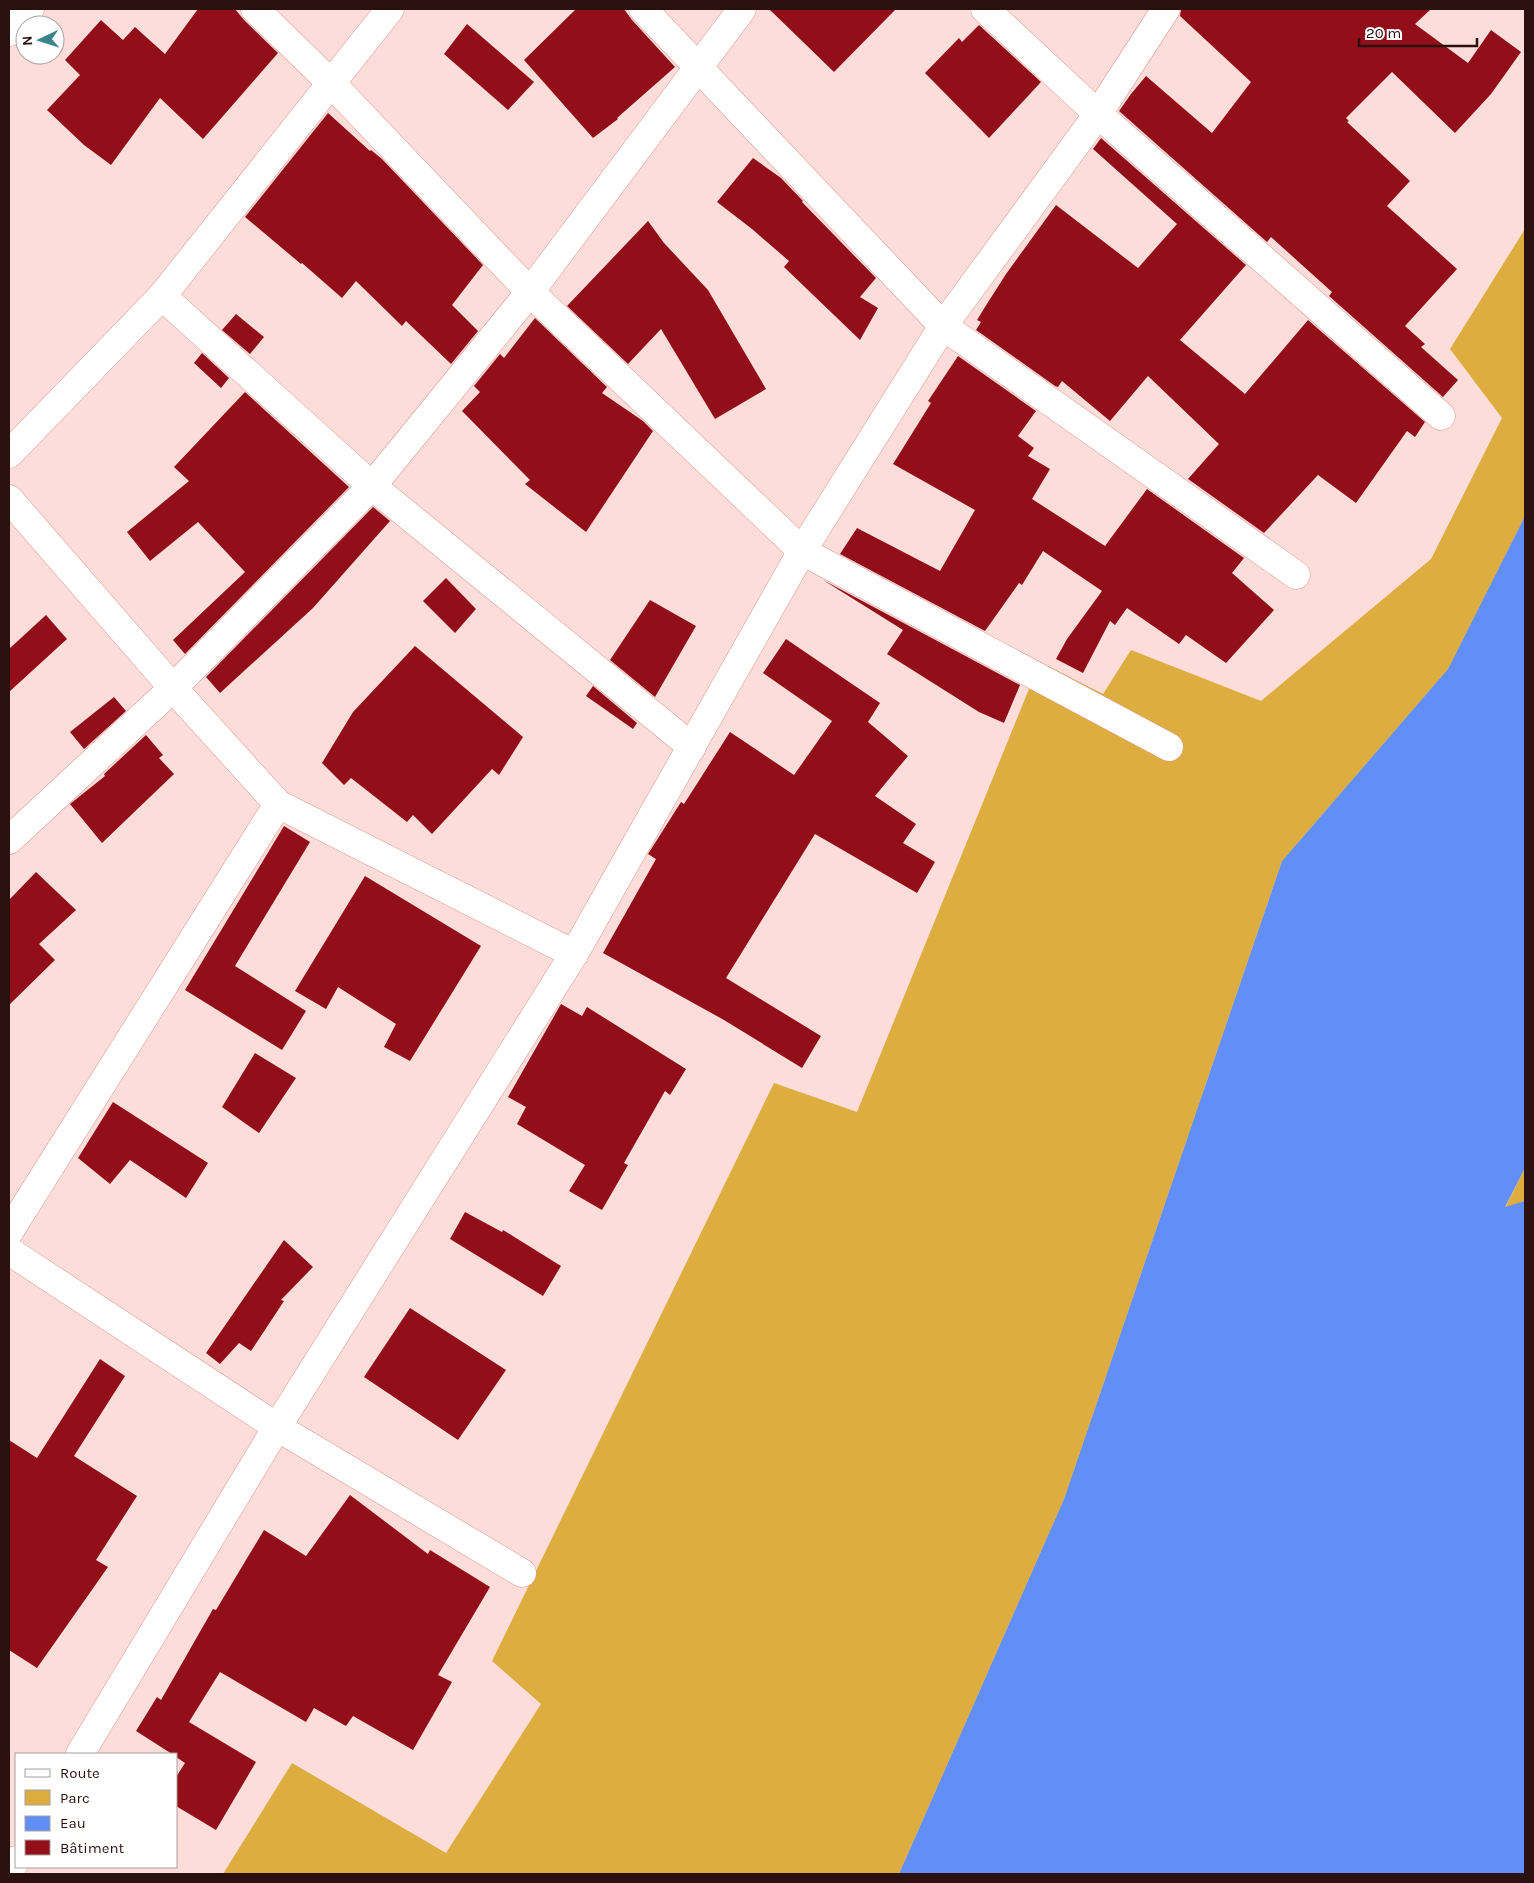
<svg xmlns="http://www.w3.org/2000/svg" width="1534" height="1883" font-family="Karla,sans-serif">
	<style>
		.green { fill: #ddad3f }
		.water { fill: #628ff7 }
		.building { fill: #920f1a }
		.lines { fill: none; stroke-linecap: round; stroke-linejoin: round }
		.minor-casing { stroke: #de9791; stroke-width: 29 }
		.tertiary-casing { stroke: #de9791; stroke-width: 29 }
		.minor { stroke: #fff; stroke-width: 28 }
		.tertiary { stroke: #fff; stroke-width: 28 }
	</style>
	<rect width="100%" height="100%" fill="#fcddda"/>
	<!-- green -->
	<g class="green">
		<path d="M1525 229V516L1448 669 1282 861 1064 1499 899 1874H223L292 1763 446 1853 541 1704 492 1661 774 1083 857 1112 1040 662 1103 694 1131 650 1261 701 1431 559 1502 418 1450 349Z"/>
		<path d="M1525 1168V1201L1505 1208Z"/>
	</g>
	<!-- water -->
	<path class="water" d="M1525 516V1168L1505 1207 1525 1201V1874H899L1064 1499 1282 861 1448 669Z"/>
	<!-- building -->
	<g class="building">
		<path d="M198 9H235L244 20 278 53 203 139 160 98 111 165 84 145 47 110 80 75 65 60 101 20 123 40 135 27 165 54Z"/>
		<path d="M576 9H624L632 20 675 67 617 118 618 119 593 138 524 60Z"/>
		<path d="M769 9H896L834 72Z"/>
		<path d="M1181 9H1431L1415 24 1468 63 1491 30 1521 52 1491 94 1455 133 1392 72 1346 118 1349 121 1347 122 1410 181 1387 206 1457 269 1405 326 1425 344 1421 347 1458 380 1443 397 1329 296 1332 292 1271 237 1267 242 1119 111 1131 94 1146 76 1212 133 1251 82 1180 16Z"/>
		<path d="M467 24 534 82 508 110 444 54Z"/>
		<path d="M979 25 1041 82 989 138 925 73 959 38 962 42Z"/>
		<path d="M328 113 370 151 371 150 382 159 483 265 452 305 478 331 451 364 406 321 402 326 356 281 342 298 302 263 301 264 245 217Z"/>
		<path d="M1101 138 1246 265 1180 340 1245 394 1308 320 1425 422 1415 437 1407 431 1356 503 1318 475 1264 533 1188 479 1219 444 1148 376 1110 421 1062 381 1058 387 1055 386 976 330 981 322 977 320 985 307 1006 274 1056 205 1138 268 1177 224 1093 149Z"/>
		<path d="M753 158 781 178 803 201 802 202 876 278 860 297 878 308 860 340 784 267 789 261 752 229 717 202Z"/>
		<path d="M648 221 664 243 708 290 766 389 715 419 661 329 628 364 567 306Z"/>
		<path d="M236 314 264 337 250 354 222 330Z"/>
		<path d="M535 318 607 387 602 393 643 421 653 431 586 532 525 484 530 480 462 411 480 392 474 386 500 354 504 358Z"/>
		<path d="M202 353 229 378 221 388 194 363Z"/>
		<path d="M958 356 1036 411 1018 436 1034 448 1028 456 1050 469 1032 499 1105 546 1147 489 1244 558 1232 573 1274 610 1226 663 1186 635 1179 644 1127 608 1115 625 1110 621 1083 673 1056 659 1067 639 1102 591 1043 551 1022 585 1019 583 985 631 840 554 857 528 940 571 975 510 893 464 931 403 928 401Z"/>
		<path d="M245 392 349 487 185 654 173 640 245 572 198 522 150 561 127 532 189 481 174 467Z"/>
		<path d="M373 507 390 521 313 608 220 693 206 677Z"/>
		<path d="M446 578 476 609 455 633 423 601Z"/>
		<path d="M823 580 1020 685 1004 723 979 712 887 654 903 630Z"/>
		<path d="M650 600 696 626 655 697 610 660Z"/>
		<path d="M46 615 67 639 9 692V649Z"/>
		<path d="M786 639 880 703 868 722 908 756 875 796 916 824 903 843 935 862 917 893 815 834 726 978 821 1036 802 1068 724 1020 603 953 656 859 648 854 681 802 684 804 730 732 794 775 832 721 763 673Z"/>
		<path d="M415 646 523 737 499 775 492 769 432 834 413 815 407 822 351 778 344 785 322 763 353 712Z"/>
		<path d="M593 686 637 723 633 729 586 696Z"/>
		<path d="M114 697 126 711 84 749 70 732Z"/>
		<path d="M146 735 163 755 159 758 174 774 102 843 70 804 105 776 104 774Z"/>
		<path d="M284 826 310 842 235 966 306 1011 282 1050 185 990Z"/>
		<path d="M36 872 76 910 39 944 55 960 9 1005V900Z"/>
		<path d="M365 876 481 946 410 1061 384 1047 396 1024 338 987 326 1009 295 991Z"/>
		<path d="M561 1004 582 1016 587 1007 686 1069 670 1095 665 1091 624 1163 628 1165 602 1210 569 1191 585 1165 517 1124 526 1107 508 1097Z"/>
		<path d="M255 1053 296 1078 259 1133 222 1107Z"/>
		<path d="M113 1102 208 1163 186 1198 130 1160 110 1184 78 1158Z"/>
		<path d="M465 1212 502 1232 503 1230 561 1266 543 1296 450 1239Z"/>
		<path d="M284 1240 313 1267 281 1300 284 1301 251 1351 239 1343 220 1364 206 1353Z"/>
		<path d="M410 1308 506 1370 458 1440 364 1377Z"/>
		<path d="M100 1359 125 1376 74 1456 137 1496 96 1560 108 1567 37 1668 9 1650V1440L37 1458Z"/>
		<path d="M350 1495 428 1554 430 1550 490 1587 438 1675 452 1682 413 1750 353 1716 346 1726 314 1708 306 1722 220 1672 189 1722 256 1762 216 1830 176 1806V1777L185 1763 176 1757V1754H172L136 1731 157 1697 161 1700 213 1609 216 1610 264 1530 306 1556Z"/>
	</g>
	<g class="lines">
		<defs>
			<g id="minor">
				<path d="M255 9 332 84 530 292 802 551 1169 747"/>
				<path d="M643 9 943 326 1296 575"/>
				<path d="M985 9 1098 114 1441 416"/>
				<path d="M9 32 30 9"/>
				<path d="M162 296 372 486 692 747"/>
				<path d="M9 454 162 296 390 9"/>
				<path d="M9 499 173 688 278 804 574 954"/>
				<path d="M9 840 173 688 372 486 530 292 742 9"/>
				<path d="M9 1232 278 804"/>
				<path d="M9 1251 277 1427 522 1573"/>
			</g>
			<g id="tertiary">
				<path d="M80 1754 277 1427 574 954 802 551 943 326 1098 114 1166 9"/>
				<path d="M9 1872 16 1860"/>
			</g>
		</defs>
		<!-- minor casing -->
		<use href="#minor" class="minor-casing"/>
		<!-- tertiary casing -->
		<use href="#tertiary" class="tertiary-casing"/>
		<!-- minor -->
		<use href="#minor" class="minor"/>
		<!-- tertiary -->
		<use href="#tertiary" class="tertiary"/>
	</g>
	<!-- border -->
	<rect width="1534" height="1883" fill="none" stroke="#2a100f" stroke-width="20"/>
	<!-- legend -->
	<rect x="15" y="1753" width="162" height="115" fill="#ffffff" stroke="#aa9f9f"/>
	<rect x="25" y="1769" width="25" height="8" fill="#ffffff" stroke="#aa9f9f"/>
	<text x="60" y="1778" font-size="15" fill="#2a100f">Route</text>
	<rect x="25" y="1790" width="25" height="15" fill="#ddad3f" stroke="#aa9f9f"/>
	<text x="60" y="1803" font-size="15" fill="#2a100f">Parc</text>
	<rect x="25" y="1816" width="25" height="15" fill="#628ff7" stroke="#aa9f9f"/>
	<text x="60" y="1828" font-size="15" fill="#2a100f">Eau</text>
	<rect x="25" y="1840" width="25" height="15" fill="#920f1a" stroke="#aa9f9f"/>
	<text x="60" y="1853" font-size="15" fill="#2a100f">Bâtiment</text>
	<!-- north arrow -->
	<g transform="translate(40 40) rotate(266)"><circle r="24" fill="#ffffff" stroke="#aa9f9f"/>
	<path d="M0-4L9 19L0 12L-9 19Z" fill="#3c848b"/>
	<text y="-8" font-size="14" font-weight="bold" text-anchor="middle" fill="#2a100f">N</text>
	</g>
	<!-- scale -->
	<path d="M1359 38v8h118v-8" fill="none" stroke="#2a100f" stroke-width="2.5"/>
	<text x="1366" y="38" font-size="15" fill="#2a100f" stroke="#ffffff" stroke-width="4" paint-order="stroke">20 m</text>
</svg>
